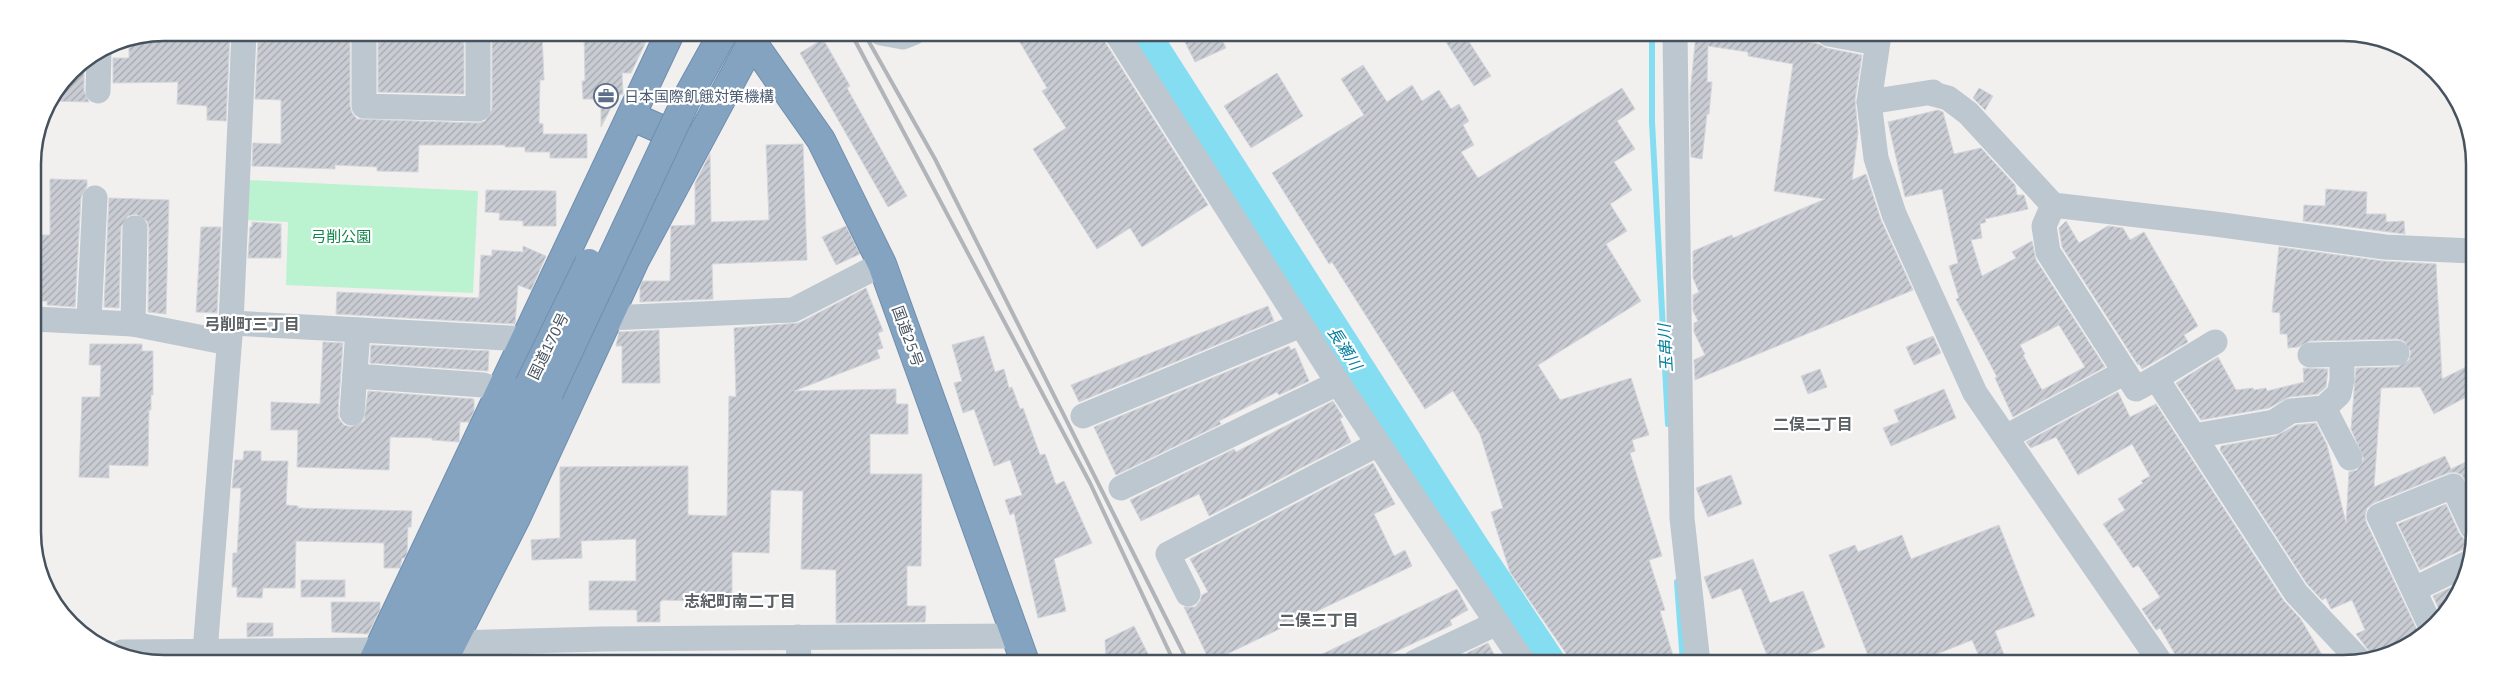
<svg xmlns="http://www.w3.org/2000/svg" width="2507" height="696" font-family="'IBM Plex Sans','Noto Sans JP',sans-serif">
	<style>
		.green { fill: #bbf2d0 }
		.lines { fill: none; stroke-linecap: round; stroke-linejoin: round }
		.stream { stroke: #85ddf2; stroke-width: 6 }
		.river { stroke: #85ddf2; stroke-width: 36 }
		.building { fill: url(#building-hatch); stroke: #d3d6db; fill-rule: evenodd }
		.highway-casing { stroke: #6f8ead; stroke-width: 30 }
		.minor { stroke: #bcc7cf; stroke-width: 25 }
		.highway { stroke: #84a3c1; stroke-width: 28 }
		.rail { stroke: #b1b5ba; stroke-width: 4 }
		.highway-bridge-casing { stroke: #6f8ead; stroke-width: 30; stroke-linecap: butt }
		.highway-bridge { stroke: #84a3c1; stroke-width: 28 }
		.labels { text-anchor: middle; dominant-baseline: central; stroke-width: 4.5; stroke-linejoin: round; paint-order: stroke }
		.service-label { font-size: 15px; fill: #4e5e75; stroke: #fff; text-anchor: start }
		.park-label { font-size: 15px; fill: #11864a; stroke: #fff }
		.street-label { font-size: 15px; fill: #46535e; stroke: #fff }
		.neighbourhood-label { font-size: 16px; font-weight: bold; fill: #5b6065; stroke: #fff }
		.water-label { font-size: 16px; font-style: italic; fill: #057f9c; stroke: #fff }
		.rim { fill: none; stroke: #46535e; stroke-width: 2.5 }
	</style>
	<defs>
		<pattern id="building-hatch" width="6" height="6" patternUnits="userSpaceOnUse" patternTransform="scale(1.25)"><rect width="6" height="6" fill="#c9ccd2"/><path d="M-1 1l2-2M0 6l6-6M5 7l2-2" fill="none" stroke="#a5a8ae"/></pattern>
	</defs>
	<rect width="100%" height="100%" fill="#f2efef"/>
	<!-- green -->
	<path class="green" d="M247 180 478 191 473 293 286 285 288 222 245 220Z"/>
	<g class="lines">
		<!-- stream -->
		<g class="stream">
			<path d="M1652 34V122L1668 424"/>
			<path d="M1677 582 1683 663"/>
		</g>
		<!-- river -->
		<path class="river" d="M1142 34 1470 546 1547 662"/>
	</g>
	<!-- building -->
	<g class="building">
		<path d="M164 32 230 33 226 121 207 120V106L177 104 178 82 113 83V58H129V39Z"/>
		<path d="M267 33 350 34V106L352 113 357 119 478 123 485 121 492 109V33H542L544 80H540L539 123 543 124V134H587V158H550V152H525V147H505V145H419L418 172 377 171V167L335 165V169L252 166 253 143 281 144V100L255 99 258 40 267 39Z"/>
		<path d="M444 33H464V94L378 92V35L444 36Z"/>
		<path d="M584 33H650L631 73H622L623 94 617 96 601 127V99H583L582 81H585Z"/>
		<path d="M1015 34H1103L1105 42 1208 205 1142 247 1130 228 1097 249 1033 149 1066 128 1042 91 1047 88Z"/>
		<path d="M1181 34H1219L1226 48 1195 62Z"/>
		<path d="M1441 34H1464L1491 76 1474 86Z"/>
		<path d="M1696 34H1761L1819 44 1826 48 1862 55 1855 100 1858 133 1852 180 1866 174 1881 220 1913 290 1695 380 1694 360 1705 355 1694 332V323L1698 321 1693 311V295L1699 292 1693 278V251L1732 235 1733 238 1825 199 1774 191 1793 64 1748 56V52L1708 46 1707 82H1712L1709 114H1707L1702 159 1691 157 1690 94Z"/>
		<path d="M823 39 850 86 847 88 907 196 888 207 800 53Z"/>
		<path d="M84 62V91L89 102 51 101 71 71Z"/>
		<path d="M1363 65 1387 102 1412 85 1422 101 1439 90 1451 109 1459 104 1469 121 1463 125 1474 145 1461 152 1478 178 1622 88 1635 109 1617 121 1635 149 1614 162 1632 190 1610 204 1627 231 1606 244 1641 301 1538 365 1560 400 1631 378 1649 435 1632 440 1635 451 1630 453 1662 556 1649 560 1665 610 1660 611 1675 663 1652 662 1651 653 1622 662H1572L1510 572 1491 512 1503 508 1480 434 1453 391 1425 409 1332 262 1329 264 1272 173 1364 115 1341 79Z"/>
		<path d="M1277 73 1303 116 1251 148 1224 106Z"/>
		<path d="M1979 88 1993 96 1985 110 1973 98Z"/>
		<path d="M1938 110 1943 112 1954 154 1981 148 2015 185 2017 195H2024L2028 209 1985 219 1986 222 1980 224 1982 238 1971 240 1982 276 2016 258 2012 252 2032 241 2036 260 2105 367 2013 417 1995 378 1997 377 1956 299 1959 298 1949 266 1958 263 1942 189 1905 197 1888 122ZM2059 325 2085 367 2042 390 2023 355 2025 354 2020 345Z"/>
		<path d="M803 144 807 260 712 264 713 299 640 302V286L642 281H670L671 226 695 225V183L710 154 711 222 769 220 766 145Z"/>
		<path d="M50 179 87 180V186L81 197 75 307 47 305V301H34L33 235H50Z"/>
		<path d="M2326 189 2367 192 2366 214H2386V222L2404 221 2405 234 2303 221 2304 205 2325 206Z"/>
		<path d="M486 190 556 191V226H523V221L499 220 500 213 485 212Z"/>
		<path d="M109 198 169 200 166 314 148 312 149 228 147 221 136 214 128 216 121 227 119 308 104 307Z"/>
		<path d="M2066 221 2079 243 2108 226 2123 228 2130 240 2144 232 2198 326 2184 335 2188 342 2142 369 2139 364 2138 365 2062 247 2059 228Z"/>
		<path d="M252 222 281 224V258H248L250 227H252Z"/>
		<path d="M846 226 860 254 836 265 822 237Z"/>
		<path d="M201 227H221L217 313 196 312Z"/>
		<path d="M523 246 546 256 531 290 518 285 515 324 336 314 337 292 479 298 481 255 492 256V250L523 252Z"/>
		<path d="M2279 247 2383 261 2436 264 2442 379 2472 364V394L2434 414 2420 387 2381 388 2374 487 2445 456 2451 469 2472 459V493L2462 475 2455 472 2448 473 2374 503 2367 508 2365 515 2366 522 2419 634 2372 655 2356 634 2365 630 2352 600 2331 609 2326 598 2322 600 2307 584 2220 450 2221 446 2276 436 2296 425 2316 423 2327 445 2346 523 2349 472 2357 470 2364 459 2351 429 2356 368 2398 367 2409 360 2411 352 2404 341 2397 339 2310 341 2298 347 2288 348 2287 334H2280V313L2272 312Z"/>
		<path d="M866 288 883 331 878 333 883 348 877 350 880 358 794 391 896 389V404H908V434H870V474H922L921 566H907V606H926L925 622 836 623V570L801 569 803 491 771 490 769 553 732 552V597H694V601L663 600 660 602V622H637V610H589V581H636V539L581 541 582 558 532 560 531 540 560 538V467L688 466V515L727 516 729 396 736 397 734 328 799 323Z"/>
		<path d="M1268 306 1274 321 1079 402 1071 385Z"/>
		<path d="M659 330 660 383H622V346H616L619 332Z"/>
		<path d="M984 336 995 372 1004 369 1009 388 1012 387 1020 409 1023 408 1040 455 1045 454 1056 485 1064 481 1092 543 1054 559 1066 611 1038 618 1014 513 1010 515 1005 500 1022 495 1010 460 994 466 974 409 963 413 954 383 962 381 952 345Z"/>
		<path d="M1933 336 1941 353 1914 365 1906 347Z"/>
		<path d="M323 342 343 343 338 412 339 419 344 425 351 427 364 421 368 391 474 399V411L469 422H460L459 442 432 440V438L390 437 389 470 297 467 298 430H271V402L320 404Z"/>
		<path d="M90 344H142V351H153V395H151V410H149L148 466 109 465V478L79 477 82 397H100L101 365H89Z"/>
		<path d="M371 345 489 351 488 371 370 363Z"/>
		<path d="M1289 346 1291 350 1295 348 1309 381 1279 395 1277 392 1219 421 1221 424 1116 475 1094 427Z"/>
		<path d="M2218 357 2236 390 2253 388 2254 390 2266 388 2267 391 2304 382 2303 368 2328 369 2326 387 2318 394 2289 397 2269 408 2201 420 2176 383Z"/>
		<path d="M1820 369 1827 387 1808 394 1801 376Z"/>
		<path d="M1944 389 1956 418 1891 446 1883 428 1899 422 1894 410Z"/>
		<path d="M2118 392 2130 417 2156 404 2284 601 2300 618 2327 663H2215L2210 653 2193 663H2180L2160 628 2156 630 2142 609 2160 597 2138 565 2133 568 2103 524 2125 510 2118 499 2143 483 2141 481 2150 476 2132 444 2078 475 2056 437 2031 448 2026 442Z"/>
		<path d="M1333 401 1343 417 1340 419 1351 442 1209 516 1199 494 1141 521 1130 500 1234 449 1236 452Z"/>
		<path d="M244 451H261V461H288L286 505 298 506V508L412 511 411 527H408L407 553 405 558H402L400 568H384V543L296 541 295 588H263L262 598 237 597V587H232L233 553H237L241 488H232L235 460H243Z"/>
		<path d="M1373 463 1395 504 1374 514 1394 556 1405 550 1412 566 1210 662 1184 607H1195L1200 601 1202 595 1208 592 1190 559Z"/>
		<path d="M1731 475 1742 504 1708 517 1696 488Z"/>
		<path d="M2446 504 2459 533 2464 539 2472 541V548L2464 549 2420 570 2398 524Z"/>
		<path d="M1999 525 2035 616 1995 631 2007 663H1982L1972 640 1914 663H1871L1829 555 1855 545 1858 552 1902 535 1911 559Z"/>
		<path d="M1753 559 1770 603 1803 591 1825 647 1785 663H1770L1741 588 1712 599 1704 577Z"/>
		<rect x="301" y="580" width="44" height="17"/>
		<path d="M2460 583 2462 585 2457 598 2442 616 2433 596Z"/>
		<path d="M1457 589 1468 610 1450 620 1452 625 1397 651 1373 662H1306Z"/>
		<path d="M331 602H380V610L368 634 332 632Z"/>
		<path d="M247 623H273V636L247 637Z"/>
		<path d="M1134 626 1152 662H1106L1105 640Z"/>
		<path d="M1488 643 1498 662H1471L1467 653Z"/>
	</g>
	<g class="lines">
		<defs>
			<g id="highway">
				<path d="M746 33 821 140 882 264 1025 662"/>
				<path d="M631 116 692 143"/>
				<path d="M373 661 670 33"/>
				<path d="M398 661 529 385"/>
				<path d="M422 661 549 393"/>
				<path d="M443 661 516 518 635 260 752 42"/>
			</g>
		</defs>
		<!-- highway casing -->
		<use href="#highway" class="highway-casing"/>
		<!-- minor -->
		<g class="minor">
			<path d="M364 33V106L478 109V33"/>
			<path d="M881 33 903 37 913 33"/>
			<path d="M1117 34 1338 383 1523 662"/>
			<path d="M1675 34 1682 518 1698 663"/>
			<path d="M1829 34 1877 43"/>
			<path d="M1879 35 1869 102 1876 158 1894 214 1975 393 2161 663"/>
			<path d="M98 91 99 52"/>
			<path d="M1933 94 1948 98 1968 113 2053 205 2215 224 2385 247 2472 251"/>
			<path d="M1869 102 1933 92"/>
			<path d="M2053 205 2044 226 2048 252 2136 389 2156 378 2296 593 2360 661"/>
			<path d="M608 318 793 310 882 264"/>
			<path d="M34 319 133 324 229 343"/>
			<path d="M89 320 95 198"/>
			<path d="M231 323 526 339"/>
			<path d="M133 324 135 228"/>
			<path d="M2310 355 2397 353"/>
			<path d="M355 376 483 385 502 392"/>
			<path d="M2156 378 2215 342"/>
			<path d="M2324 408 2350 458"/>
			<path d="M352 413 358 330"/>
			<path d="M1083 416 1301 325"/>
			<path d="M2194 436 2274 422 2291 411 2324 408 2339 394 2342 380V355"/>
			<path d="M2006 437 2125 372"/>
			<path d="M1121 488 1338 383"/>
			<path d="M2415 589 2470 562"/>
			<path d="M1188 594 1168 554 1378 444"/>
			<path d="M2432 629 2379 516 2453 486 2472 527"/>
			<path d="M798 637 799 662"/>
			<path d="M452 643 603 639 1016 636"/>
			<path d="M122 652 378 650"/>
			<path d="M205 652 231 323 244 33"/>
			<path d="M1415 662 1497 623"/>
		</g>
		<!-- highway -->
		<use href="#highway" class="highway"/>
		<!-- rail -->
		<g class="rail">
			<path d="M851 33 1090 483 1174 662"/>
			<path d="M864 33 935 159 1188 662"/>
		</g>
		<defs>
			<g id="highway-bridge">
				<path d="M529 385 589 263"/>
				<path d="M549 393 687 98 723 33"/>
			</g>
		</defs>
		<!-- highway-bridge casing -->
		<use href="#highway-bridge" class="highway-bridge-casing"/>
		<!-- highway-bridge -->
		<use href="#highway-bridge" class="highway-bridge"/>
	</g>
	<!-- icons -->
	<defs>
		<symbol id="office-ring" viewBox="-11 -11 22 22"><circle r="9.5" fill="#fff" stroke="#5c6f8a" stroke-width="1.5"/><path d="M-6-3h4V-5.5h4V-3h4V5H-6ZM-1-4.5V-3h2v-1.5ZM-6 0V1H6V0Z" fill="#5c6f8a"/></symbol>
	</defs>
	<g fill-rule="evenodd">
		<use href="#office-ring" x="592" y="82" width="28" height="28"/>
	</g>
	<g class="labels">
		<!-- service labels -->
		<g class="service-label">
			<text x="624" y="96">日本国際飢餓対策機構</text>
		</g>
		<!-- park labels -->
		<g class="park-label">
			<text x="341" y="236">弓削公園</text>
		</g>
		<!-- street labels -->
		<g class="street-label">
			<text transform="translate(908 336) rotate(70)">国道25号</text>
			<text transform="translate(548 346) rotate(-64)">国道170号</text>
		</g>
		<!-- neighbourhood labels -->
		<g class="neighbourhood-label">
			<text x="252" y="324">弓削町三丁目</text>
			<text x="1813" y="424">二俣二丁目</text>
			<text x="740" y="601">志紀町南二丁目</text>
			<text x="1319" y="620">二俣三丁目</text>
		</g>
		<!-- water labels -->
		<g class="water-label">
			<text transform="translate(1345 348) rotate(57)">長瀬川</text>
			<text transform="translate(1665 348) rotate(-93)">玉串川</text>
		</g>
	</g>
	<!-- crop -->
	<path d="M0 0H2507V696H0ZM164 41H2343A123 123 0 0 1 2466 164V532A123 123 0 0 1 2343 655H164A123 123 0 0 1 41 532V164A123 123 0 0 1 164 41Z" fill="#fff" fill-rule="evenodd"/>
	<path class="rim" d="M164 41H2343A123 123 0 0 1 2466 164V532A123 123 0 0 1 2343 655H164A123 123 0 0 1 41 532V164A123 123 0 0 1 164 41Z"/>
</svg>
